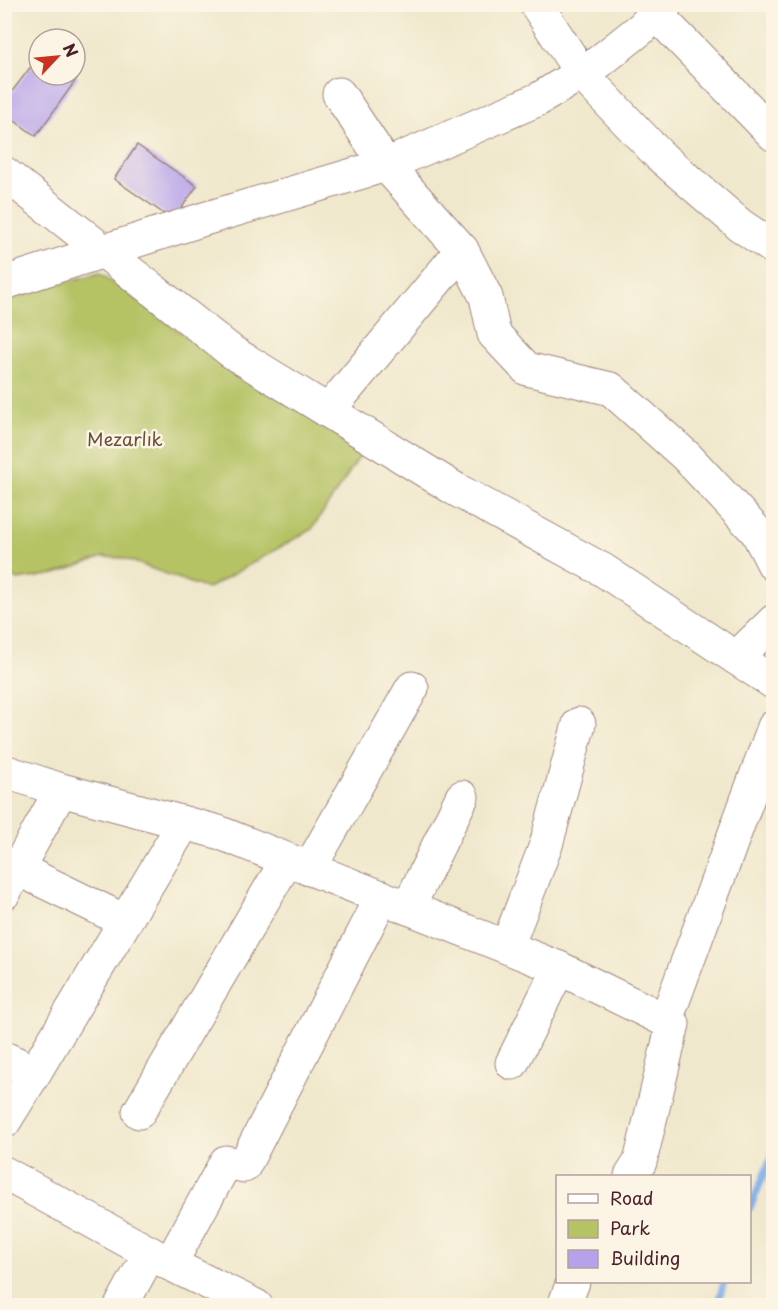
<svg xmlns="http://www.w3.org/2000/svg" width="778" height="1310" font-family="'Playpen Sans',sans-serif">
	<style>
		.green { fill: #b5c365; stroke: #807148; stroke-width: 1.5 }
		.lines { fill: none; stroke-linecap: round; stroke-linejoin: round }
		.stream { stroke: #7eade8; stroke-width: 7 }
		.building { fill: #b6a2eb }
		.minor-casing { stroke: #9d847c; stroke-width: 35 }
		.minor { stroke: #fff; stroke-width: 33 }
		.labels { text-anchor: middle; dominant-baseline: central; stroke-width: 5; stroke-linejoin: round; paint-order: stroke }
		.park-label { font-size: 18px; fill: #6a503c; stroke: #fcf5e5 }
	</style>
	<rect width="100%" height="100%" fill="#fcf5e5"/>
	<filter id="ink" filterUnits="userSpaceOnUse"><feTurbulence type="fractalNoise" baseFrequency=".0167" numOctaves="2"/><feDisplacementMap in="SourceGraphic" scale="12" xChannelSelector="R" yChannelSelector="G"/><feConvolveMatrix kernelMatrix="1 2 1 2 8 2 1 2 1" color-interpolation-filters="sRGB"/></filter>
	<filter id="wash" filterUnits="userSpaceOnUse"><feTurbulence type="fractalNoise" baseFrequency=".008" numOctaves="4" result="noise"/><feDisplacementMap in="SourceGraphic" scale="24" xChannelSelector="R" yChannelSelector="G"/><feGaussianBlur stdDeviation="1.35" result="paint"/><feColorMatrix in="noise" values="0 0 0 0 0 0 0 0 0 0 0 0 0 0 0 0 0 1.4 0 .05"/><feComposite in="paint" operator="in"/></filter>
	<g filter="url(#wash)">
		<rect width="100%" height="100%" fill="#f0e8cc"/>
		<!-- green -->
		<path class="green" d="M100 273 190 339 364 450 312 529 207 589 123 558 103 557 55 574 18 580 5 572V297Z"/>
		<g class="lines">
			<!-- stream -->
			<g class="stream">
				<path d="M750 1208 774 1151"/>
				<path d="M717 1306 724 1282"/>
			</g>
		</g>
		<g id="blocks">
			<!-- building -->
			<g class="building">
				<path d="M39 56V75H75L78 77 36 136 4 113V102Z"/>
				<path d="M137 145 197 186 173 220 114 179Z"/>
			</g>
		</g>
	</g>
	<g filter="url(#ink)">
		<use href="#blocks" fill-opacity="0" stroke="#9d847c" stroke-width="1.5"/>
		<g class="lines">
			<defs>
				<g id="minor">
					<path d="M536 4 581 73 660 156 740 225 774 248"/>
					<path d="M655 13 774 135"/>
					<path d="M339 94 386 165 462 250 486 297 494 334 527 369 611 389 686 456 757 532 774 565"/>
					<path d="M4 173 232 352 455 489 603 570 736 658 774 621"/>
					<path d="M4 283 204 219 386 165 539 99 599 62 643 27 655 13 666 4"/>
					<path d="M328 411 462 250"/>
					<path d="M736 658 774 683"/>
					<path d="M4 771 61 790 218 832 559 968 673 1024 640 1162 631 1176"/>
					<path d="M18 869 125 921"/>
					<path d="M309 869 412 688"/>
					<path d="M4 893 61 790"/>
					<path d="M408 908 462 797"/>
					<path d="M507 947 546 845 579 724"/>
					<path d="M666 1020 774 727"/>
					<path d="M4 1058 35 1072 184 823"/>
					<path d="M512 1063 559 968"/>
					<path d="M139 1112 287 860"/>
					<path d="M4 1122 35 1072"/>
					<path d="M4 1173 170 1264 256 1306"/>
					<path d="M170 1264 226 1162 244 1166 382 897"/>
					<path d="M121 1306 150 1253"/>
					<path d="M564 1306 573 1282"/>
				</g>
			</defs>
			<!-- minor casing -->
			<use href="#minor" class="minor-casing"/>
			<!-- minor -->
			<use href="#minor" class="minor"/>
		</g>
	</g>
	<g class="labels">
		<!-- park labels -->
		<g class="park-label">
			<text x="125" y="438">Mezarlık</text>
		</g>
	</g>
	<!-- margin -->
	<rect width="778" height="1310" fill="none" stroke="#fcf5e5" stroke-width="24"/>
	<!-- legend -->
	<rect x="556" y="1175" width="195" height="108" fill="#fcf5e5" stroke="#b59f9b" stroke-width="1.5"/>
	<rect x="568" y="1194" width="30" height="9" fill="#ffffff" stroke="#b59f9b" stroke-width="1.5"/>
	<text x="610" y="1205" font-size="18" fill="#4a1f2b">Road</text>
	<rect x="568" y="1220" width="30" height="18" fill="#b5c365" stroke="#b59f9b" stroke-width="1.5"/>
	<text x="610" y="1235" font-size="18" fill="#4a1f2b">Park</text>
	<rect x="568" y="1250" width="30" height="18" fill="#b6a2eb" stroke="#b59f9b" stroke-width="1.5"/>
	<text x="610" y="1265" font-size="18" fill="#4a1f2b">Building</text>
	<!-- north arrow -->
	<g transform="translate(57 57) rotate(64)"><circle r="28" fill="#fcf5e5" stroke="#b59f9b" stroke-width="1.5"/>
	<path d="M0-4.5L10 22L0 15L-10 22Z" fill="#c8321e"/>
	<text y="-9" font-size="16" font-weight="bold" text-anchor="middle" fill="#4a1f2b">N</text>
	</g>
</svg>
